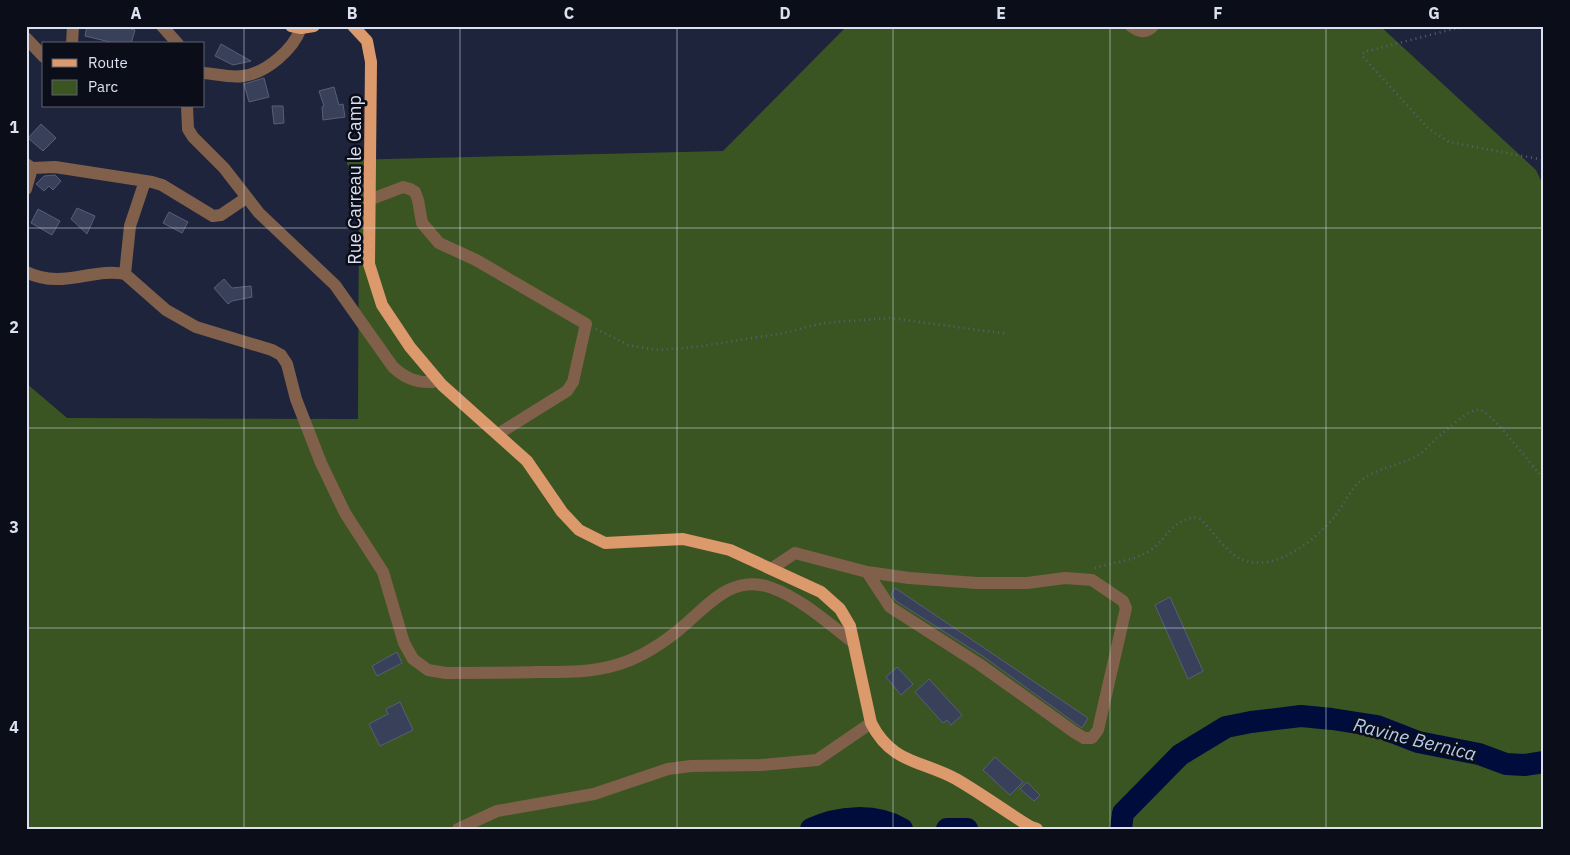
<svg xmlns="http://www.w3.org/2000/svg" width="1570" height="855" font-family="'IBM Plex Sans',sans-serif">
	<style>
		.green { fill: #3b5522 }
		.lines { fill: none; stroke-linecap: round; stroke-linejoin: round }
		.river { stroke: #000d3c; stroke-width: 22 }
		.building { fill: #39415a; stroke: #565e79 }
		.path { stroke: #5a6074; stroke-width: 2.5; stroke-dasharray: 1 4; stroke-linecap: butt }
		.minor { stroke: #80604a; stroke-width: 12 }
		.major { stroke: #dc996b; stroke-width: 12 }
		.grid { fill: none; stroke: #dce1f1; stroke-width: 1; stroke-opacity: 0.55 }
		.labels { text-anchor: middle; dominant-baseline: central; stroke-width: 5; stroke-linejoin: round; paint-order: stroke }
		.street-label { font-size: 18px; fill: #dce1f1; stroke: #0b0e18 }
		.water-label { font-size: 19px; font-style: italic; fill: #b3cbf1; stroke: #0b0e18 }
		.neatline { fill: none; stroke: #dce1f1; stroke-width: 2 }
		.grid-label { font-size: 16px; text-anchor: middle; font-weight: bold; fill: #dce1f1 }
	</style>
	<rect width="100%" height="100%" fill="#1e243b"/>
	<!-- green -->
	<path class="green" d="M847 26H1380L1536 170 1544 187V829H26V383L67 418 358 419 359 203 346 160 723 151Z"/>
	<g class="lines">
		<!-- river -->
		<g class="river">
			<path d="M811 829C838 816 875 813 902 829"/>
			<path d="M947 829H967"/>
			<path d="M1121 829 1123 813 1180 755 1226 727 1251 722 1301 716 1332 719 1377 726 1418 742 1479 754 1506 764 1524 765 1544 762"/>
		</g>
	</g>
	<!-- building -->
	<g class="building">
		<path d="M87 26H131V29L135 30 131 44H118L85 36Z"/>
		<path d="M221 44 251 61 233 65 215 56Z"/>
		<path d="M264 78 269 97 249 102 244 84Z"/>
		<path d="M334 87 339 105 343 104 345 117 323 120 322 107 324 106 319 91Z"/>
		<path d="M272 106H283L284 123 274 124Z"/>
		<path d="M41 124 56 138 43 151 28 138Z"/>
		<path d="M55 175 61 181 53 190 49 186 44 191 36 184 44 176Z"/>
		<path d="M77 208 95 216 87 234 71 219Z"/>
		<path d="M38 209 60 221 52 235 31 223Z"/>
		<path d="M169 212 188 222 182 233 163 223Z"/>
		<path d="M224 279 232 288 251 286 252 297 232 301 228 304 214 288Z"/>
		<path d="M895 588 1088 718 1082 728 984 657 896 601 891 594Z"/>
		<path d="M1170 597 1203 671 1188 679 1155 605Z"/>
		<path d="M397 652 402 663 377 676 372 666Z"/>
		<path d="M897 667 913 684 901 695 886 677Z"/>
		<path d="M929 679 962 715 951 725 947 720 943 723 915 692Z"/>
		<path d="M400 702 413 730 380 746 369 724 388 714 386 709Z"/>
		<path d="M995 757 1023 782 1010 795 983 770Z"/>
		<path d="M1027 782 1040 795 1034 801 1020 789Z"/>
	</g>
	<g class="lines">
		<!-- path -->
		<g class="path">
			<path d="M1475 26 1453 29 1364 52 1362 56 1429 129 1449 142 1544 160"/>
			<path d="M596 329 628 345 655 350 696 347 784 333 823 323 890 318 1008 334"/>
			<path d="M1095 568C1113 562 1135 561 1151 550 1169 537 1167 525 1193 517L1200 519C1212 530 1221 545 1234 555 1268 579 1314 542 1335 516 1344 505 1350 489 1362 480 1378 467 1399 466 1417 456 1424 452 1430 444 1437 438 1445 432 1470 407 1480 410 1493 413 1532 467 1544 479"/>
		</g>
		<!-- minor -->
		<g class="minor">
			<path d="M162 26 178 44"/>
			<path d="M1131 26C1138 32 1146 34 1153 26"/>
			<path d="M26 38 44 57"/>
			<path d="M72 44 73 26"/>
			<path d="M204 73C216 74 231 78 243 76 266 73 293 50 301 28"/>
			<path d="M187 106 188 129 193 137 224 168 259 213 335 285 393 367C405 378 416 383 433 382L436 379"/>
			<path d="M26 164 32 168 26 189"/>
			<path d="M32 168 55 167 152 182 162 185 213 216 221 215 246 198"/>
			<path d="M369 200 403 187 410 189 415 192 418 200 422 223 439 243 476 260 586 324 573 382 567 391 498 434"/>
			<path d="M26 272C63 290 93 267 125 274L166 310 196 327 272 350 281 355 287 364 296 399 321 463 345 513 383 572 404 643 413 659 428 670 446 673C476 673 506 673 537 672 563 672 590 673 616 665 638 659 657 647 675 633 705 610 729 572 772 588 802 599 829 624 854 643"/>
			<path d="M125 274 130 226 145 181"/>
			<path d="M771 569 795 553 867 572 909 578 977 583H1027L1065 578 1092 580 1123 601 1126 608 1098 730 1092 738H1084L1074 732 979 664 890 607 867 572"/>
			<path d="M458 829 497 811 594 794 668 769 691 766 761 765 817 760 871 723"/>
		</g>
		<!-- major -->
		<g class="major">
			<path d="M291 26 301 28 314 26"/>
			<path d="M353 26 367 41 371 62 369 264 382 305 410 347 442 385 527 461 562 512 579 530 605 543 683 539 730 550 821 592 840 609 850 626 871 723C892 764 921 760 956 779 982 794 1006 812 1031 827L1037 829"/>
		</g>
	</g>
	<!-- grid -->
	<path class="grid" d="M244 26V829M460 26V829M677 26V829M893 26V829M1110 26V829M1326 26V829M26 228H1544M26 428H1544M26 628H1544"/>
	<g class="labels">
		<!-- street labels -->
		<g class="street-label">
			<text transform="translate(354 180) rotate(-90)">Rue Carreau le Camp</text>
		</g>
		<!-- water labels -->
		<g class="water-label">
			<text transform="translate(1415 739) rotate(14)">Ravine Bernica</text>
		</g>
	</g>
	<!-- border -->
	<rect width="1570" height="855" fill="none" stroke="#0b0e18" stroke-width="55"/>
	<!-- legend -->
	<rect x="42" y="42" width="162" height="65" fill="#0b0e18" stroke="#5f626f"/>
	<rect x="52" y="59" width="25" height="8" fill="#dc996b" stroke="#5f626f"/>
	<text x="88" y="68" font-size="15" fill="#dce1f1">Route</text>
	<rect x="52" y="80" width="25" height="15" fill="#3b5522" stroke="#5f626f"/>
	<text x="88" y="92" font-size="15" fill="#dce1f1">Parc</text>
	<rect x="28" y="28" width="1514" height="800" class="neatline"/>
	<g class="grid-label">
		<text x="136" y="19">A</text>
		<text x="352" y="19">B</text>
		<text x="569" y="19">C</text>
		<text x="785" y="19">D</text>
		<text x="1001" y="19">E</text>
		<text x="1218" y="19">F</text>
		<text x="1434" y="19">G</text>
		<text x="14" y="133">1</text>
		<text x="14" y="333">2</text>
		<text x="14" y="533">3</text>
		<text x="14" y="733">4</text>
	</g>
</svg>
